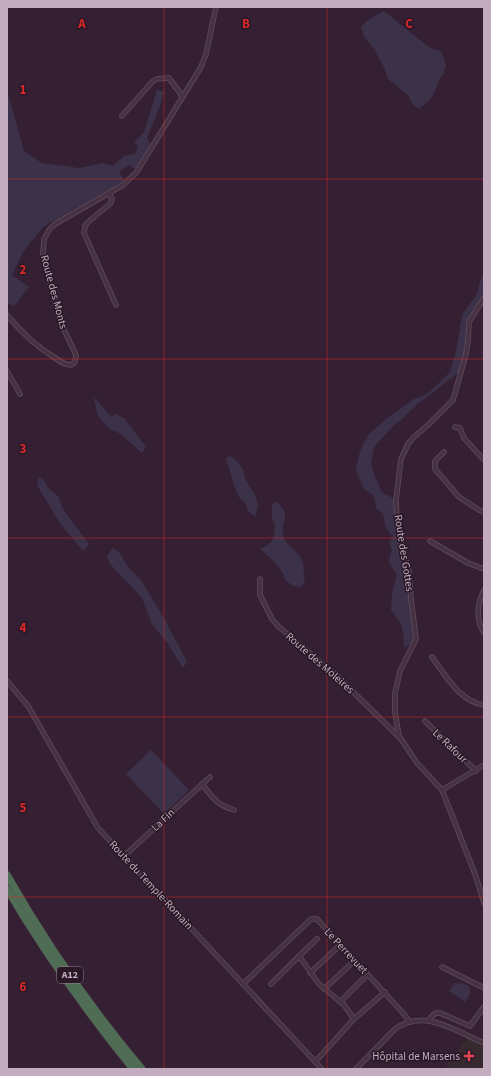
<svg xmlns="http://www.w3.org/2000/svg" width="491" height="1076" font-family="'Source Sans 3',sans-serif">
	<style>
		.medical { fill: #372a2e }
		.green { fill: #3b324a }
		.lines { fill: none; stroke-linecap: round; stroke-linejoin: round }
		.minor-casing { stroke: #614d5d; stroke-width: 5.5 }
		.motorway-casing { stroke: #4d3a4a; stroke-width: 8 }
		.minor { stroke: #463243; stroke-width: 4 }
		.motorway { stroke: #4f6c54; stroke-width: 7 }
		.grid { fill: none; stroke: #d62828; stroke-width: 1; stroke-opacity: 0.55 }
		.health-dot { fill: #e0444e; stroke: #2a1827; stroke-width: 1.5 }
		.labels { text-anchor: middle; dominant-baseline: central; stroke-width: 3; stroke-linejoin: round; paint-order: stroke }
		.shield { fill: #2a1827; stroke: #958091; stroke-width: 1 }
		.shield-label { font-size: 10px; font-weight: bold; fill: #c3acbf }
		.street-label { font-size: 11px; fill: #c3acbf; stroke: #2a1827 }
		.poi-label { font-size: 11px; fill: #c3acbf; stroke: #2a1827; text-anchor: end }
		.grid-label { font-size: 13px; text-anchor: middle; font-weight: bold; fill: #d62828; stroke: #2a1827; stroke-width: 3; stroke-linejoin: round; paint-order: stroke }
	</style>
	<rect width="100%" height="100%" fill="#351f32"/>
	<!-- medical -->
	<path class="medical" d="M468 1037 484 1043V1069H444Z"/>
	<!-- green -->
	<g class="green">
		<path d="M384 11 430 48 441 51 446 64 444 73 439 80 435 91 430 100 419 109 413 105 408 95 388 79 384 67 374 49 364 36 361 27 368 20Z"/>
		<path d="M157 90 164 92 160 106 147 138 150 143 141 162 136 169 130 165 119 171 124 181 43 227 23 252 12 275 29 287 14 306 7 303V94H8L24 151 42 163 79 168 102 163 113 166 124 156 135 154 138 146 134 143 144 132Z"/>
		<path d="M484 274V298L469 322 462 370 415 406 401 420 393 426 374 447 371 462 374 475 382 492 396 500 397 519 408 569 416 638 413 642 404 648C404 631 403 623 391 610L392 594 397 574C390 564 386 563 392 551L389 543 392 536 386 528 383 514 376 508 374 496 364 489 357 473 356 469 360 451 368 435 387 418 414 399 425 395 432 390 450 372 456 352 462 315 477 294 480 281Z"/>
		<path d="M94 397 111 417 115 414 124 418 146 447 142 453 119 433 110 429 103 422 97 414Z"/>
		<path d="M229 456 232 457 238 462 244 472 245 479 256 496 258 507 255 517 248 511 246 504 239 497 236 491 226 459Z"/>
		<path d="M39 477 44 480 48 488 58 496 63 509 89 544 83 551 59 522 37 485Z"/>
		<path d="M275 501C295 516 278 521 284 537 287 546 296 550 301 558 304 563 303 568 304 573 305 579 305 582 301 587L293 586 285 580C284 569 268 556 260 549 275 542 274 538 275 523L272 519V505Z"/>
		<path d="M113 548 119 552 128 567 141 580 164 618 187 662 183 668 168 644 152 624 142 598 110 564 107 556Z"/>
		<path d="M151 750 189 790 164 814 126 774Z"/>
		<path d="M455 983 465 984 470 987 469 990 471 992 465 1002 449 991Z"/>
	</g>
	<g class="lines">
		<defs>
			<g id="minor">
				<path d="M122 116 152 82 157 79 169 78 183 97"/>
				<path d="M109 193 112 199 111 203 88 222 85 226 84 233 116 305"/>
				<path d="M484 298 469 322 468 341 466 354 453 400 428 425 414 437 408 444 401 459 396 500 397 519 402 547 409 571 411 598 416 639 400 671 395 693V712L399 736 417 763 442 790 475 874 484 903"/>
				<path d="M7 315C21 332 35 346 54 357 59 361 64 365 71 365L75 362 76 355 60 321 43 255 44 239 49 230 55 224 123 185 136 173 201 67 206 54 216 7"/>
				<path d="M7 371 20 394"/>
				<path d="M455 427 460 428 464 438 484 460"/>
				<path d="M444 452 435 461V469L459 497 479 510 484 512"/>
				<path d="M430 541 468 563 484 569"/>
				<path d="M260 579V595L272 619 278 626 337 676 398 736"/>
				<path d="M484 590C477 605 475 619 484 633"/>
				<path d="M432 657C446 676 459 701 484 705"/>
				<path d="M7 681 28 706 98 828 322 1069"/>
				<path d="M425 721 476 771"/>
				<path d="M202 784C214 799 216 804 234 810"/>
				<path d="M442 790 484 765"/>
				<path d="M124 856 210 777"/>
				<path d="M317 939 299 956 319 984 344 1005 354 1019"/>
				<path d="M442 967 484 988"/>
				<path d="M310 973 337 948"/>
				<path d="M243 984 311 919H317L403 1013 409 1021"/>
				<path d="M271 984 299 956"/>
				<path d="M324 989 352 963"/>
				<path d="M340 1002 365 977"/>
				<path d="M429 1020 432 1016 436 1013H440L470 1026 484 1007"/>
				<path d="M315 1062 354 1019 385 992"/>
				<path d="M356 1069 395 1029C425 1008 455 1031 484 1043"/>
			</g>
			<g id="motorway">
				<path d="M7 875C46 943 91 1009 142 1069"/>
				<path d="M7 889C44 952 87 1012 133 1069"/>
			</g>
		</defs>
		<!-- minor casing -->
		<use href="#minor" class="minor-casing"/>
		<!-- motorway casing -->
		<use href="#motorway" class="motorway-casing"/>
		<!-- minor -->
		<use href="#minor" class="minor"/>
		<!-- motorway -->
		<use href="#motorway" class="motorway"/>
	</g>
	<!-- grid -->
	<path class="grid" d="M164 7V1069M327 7V1069M7 179H484M7 359H484M7 538H484M7 717H484M7 897H484"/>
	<!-- markers -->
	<path class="health-dot" d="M467 1050h4v4h4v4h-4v4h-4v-4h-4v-4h4z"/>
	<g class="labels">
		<!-- shield labels -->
		<rect class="shield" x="57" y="967" width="26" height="16" rx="3"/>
		<g class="shield-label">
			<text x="70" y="975">A12</text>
		</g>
		<!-- street labels -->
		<g class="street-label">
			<text transform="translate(54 292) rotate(75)">Route des Monts</text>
			<text transform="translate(404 553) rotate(81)">Route des Gottes</text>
			<text transform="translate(320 663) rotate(41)">Route des Moleires</text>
			<text transform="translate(450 746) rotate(44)">Le Rafour</text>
			<text transform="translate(163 820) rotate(-43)">La Fin</text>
			<text transform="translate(151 885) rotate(47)">Route du Temple-Romain</text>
			<text transform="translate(346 951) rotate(47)">Le Perrevuet</text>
		</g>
		<!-- poi labels -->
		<g class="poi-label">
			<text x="460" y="1056">Hôpital de Marsens</text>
		</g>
	</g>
	<g class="grid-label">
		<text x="82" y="28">A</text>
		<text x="246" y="28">B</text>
		<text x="409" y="28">C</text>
		<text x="23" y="94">1</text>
		<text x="23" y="274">2</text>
		<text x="23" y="453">3</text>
		<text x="23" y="632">4</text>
		<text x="23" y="812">5</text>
		<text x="23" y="991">6</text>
	</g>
	<!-- border -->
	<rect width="491" height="1076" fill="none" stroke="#c3acbf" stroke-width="16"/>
</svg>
